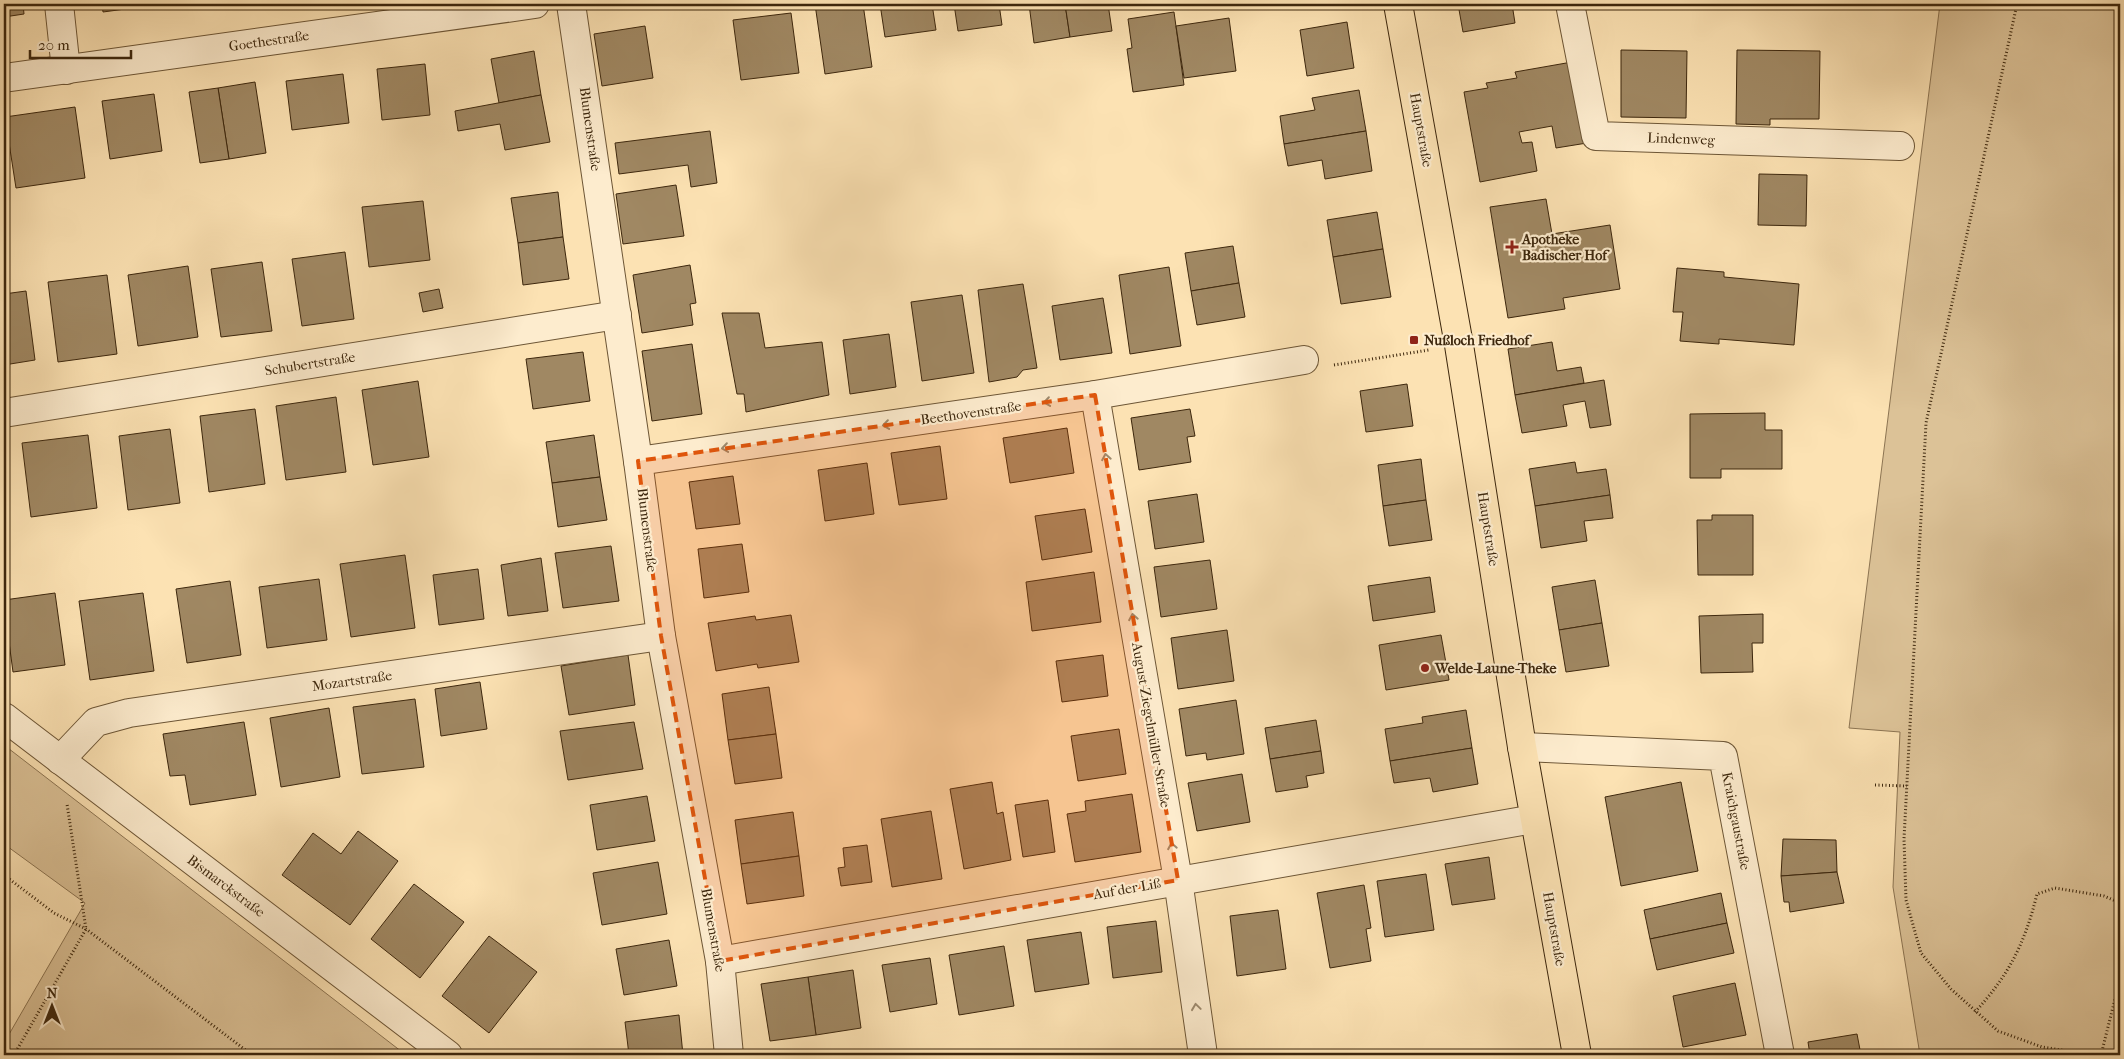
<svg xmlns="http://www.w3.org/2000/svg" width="2124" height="1059" font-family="'IM FELL French Canon',serif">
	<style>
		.green { fill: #dcc297; stroke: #8c7452 }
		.building { fill: #a08863; stroke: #3d270d }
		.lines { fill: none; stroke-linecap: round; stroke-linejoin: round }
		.minor-casing { stroke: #6d5636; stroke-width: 30 }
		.major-casing { stroke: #3d270d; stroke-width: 30 }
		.path { stroke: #3d270d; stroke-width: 3; stroke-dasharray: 1 2.5; stroke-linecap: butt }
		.minor { stroke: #fdecce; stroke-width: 28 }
		.major { stroke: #fce2b3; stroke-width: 28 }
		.oneway { stroke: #9d8a6e }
		.marked { fill: #df560c; fill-opacity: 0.2; stroke: #df560c; stroke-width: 4; stroke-dasharray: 10 6; stroke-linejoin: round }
		.poi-dot { fill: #8f2418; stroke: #fdecce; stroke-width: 2 }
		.labels { text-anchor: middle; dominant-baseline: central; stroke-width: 4.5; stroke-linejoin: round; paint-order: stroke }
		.street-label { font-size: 14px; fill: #3d270d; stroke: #fdecce }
		.poi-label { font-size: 14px; font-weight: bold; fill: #3d270d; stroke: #fdecce; text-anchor: start }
	</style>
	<rect width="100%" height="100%" fill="#fce2b3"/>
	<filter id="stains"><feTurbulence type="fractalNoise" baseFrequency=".004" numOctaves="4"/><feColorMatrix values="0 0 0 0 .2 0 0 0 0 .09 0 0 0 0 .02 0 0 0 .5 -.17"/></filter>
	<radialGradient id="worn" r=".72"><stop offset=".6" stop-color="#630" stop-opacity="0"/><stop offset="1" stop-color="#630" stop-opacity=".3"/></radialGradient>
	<!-- green -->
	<g class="green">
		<path d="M1940 4H2120V1055H1920L1893 887 1900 732 1849 728Z"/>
		<path d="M4 745 406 1055H4V1043L85 903 4 844Z"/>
	</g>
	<!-- building -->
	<g class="building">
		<path d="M4 4H23L24 14 4 17Z"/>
		<path d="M102 4H162L103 12Z"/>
		<path d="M815 4H863L872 67 825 74Z"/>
		<path d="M880 4H932L936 30 885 37Z"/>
		<path d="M954 4H999L1002 25 958 31Z"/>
		<path d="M1029 4H1065L1070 37 1034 43Z"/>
		<path d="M1065 4H1108L1112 31 1070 37Z"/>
		<path d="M1458 4H1512L1515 23 1463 32Z"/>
		<path d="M1582 4H1653V5Z"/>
		<path d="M1174 12 1184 85 1133 92 1127 49 1132 48 1128 19Z"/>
		<path d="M791 13 799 73 741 80 733 20Z"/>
		<path d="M1229 18 1236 71 1184 78 1176 26Z"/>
		<path d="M1347 22 1354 68 1307 76 1300 30Z"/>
		<path d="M645 26 653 78 602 86 594 34Z"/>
		<path d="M1621 50 1687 51 1686 118 1621 117Z"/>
		<path d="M1737 50 1820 51 1819 119H1770V125L1736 124Z"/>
		<path d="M534 51 541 95 499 103 491 59Z"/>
		<path d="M1572 62 1587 143 1556 148 1552 126 1519 132 1522 143 1532 142 1537 171 1480 182 1464 92 1488 88 1486 83 1517 78 1515 72Z"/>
		<path d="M425 64 430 115 382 120 377 69Z"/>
		<path d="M343 74 349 123 292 130 286 81Z"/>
		<path d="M255 82 266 153 229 159 218 88Z"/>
		<path d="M218 88 229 159 200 163 189 92Z"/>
		<path d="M1359 90 1366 131 1284 144 1280 116 1315 110 1312 98Z"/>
		<path d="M154 94 162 151 110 159 102 101Z"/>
		<path d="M541 95 550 142 505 150 500 124 458 131 455 111Z"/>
		<path d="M75 107 85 178 16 188 5 117Z"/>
		<path d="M710 131 717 183 691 187 688 165 619 174 615 143Z"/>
		<path d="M1366 131 1372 171 1325 179 1322 160 1288 166 1284 144Z"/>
		<path d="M1759 174 1807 175 1806 226 1758 225Z"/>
		<path d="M676 185 684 236 623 244 616 194Z"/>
		<path d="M558 192 563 237 518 243 511 198Z"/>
		<path d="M1546 199 1552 234 1610 225 1620 289 1563 298 1565 309 1508 318 1490 207Z"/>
		<path d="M423 201 430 260 369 267 362 207Z"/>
		<path d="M1377 212 1383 249 1333 257 1327 220Z"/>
		<path d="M563 237 569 279 523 285 518 243Z"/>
		<path d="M1233 246 1239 283 1191 291 1185 253Z"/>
		<path d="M1383 249 1391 297 1341 304 1333 257Z"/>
		<path d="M345 252 354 319 302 326 292 259Z"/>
		<path d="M262 262 272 331 221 337 211 269Z"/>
		<path d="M690 265 696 303 690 304 693 325 642 333 633 275Z"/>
		<path d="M188 266 198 337 138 346 128 275Z"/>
		<path d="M1169 267 1181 346 1130 354 1119 275Z"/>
		<path d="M1677 268 1724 272V277L1799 284 1794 345 1719 339V344L1680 341 1683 312H1673Z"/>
		<path d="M107 275 117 354 58 362 48 282Z"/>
		<path d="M1239 283 1245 317 1197 325 1191 291Z"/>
		<path d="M1023 284 1037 368 1023 370 1017 377 989 382 978 290Z"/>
		<path d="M439 289 443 308 423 312 419 293Z"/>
		<path d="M26 291 35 360 4 365V294Z"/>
		<path d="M962 295 974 373 922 381 911 302Z"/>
		<path d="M1103 298 1112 353 1060 360 1052 306Z"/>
		<path d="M722 313H759L765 348 822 342 829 395 746 412 744 394H737Z"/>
		<path d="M889 334 896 387 850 394 843 340Z"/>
		<path d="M1552 342 1557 371 1581 367 1584 383 1515 395 1508 349Z"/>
		<path d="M692 344 702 414 652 421 642 351Z"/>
		<path d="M583 352 590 401 533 409 526 359Z"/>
		<path d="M1604 380 1611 425 1590 428 1585 401 1563 405 1567 426 1522 433 1515 395Z"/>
		<path d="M418 381 429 457 373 465 362 390Z"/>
		<path d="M1407 384 1413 426 1366 432 1360 391Z"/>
		<path d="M336 397 346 472 286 480 276 406Z"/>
		<path d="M255 409 265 484 209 492 200 416Z"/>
		<path d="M1190 409 1195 436 1187 437 1191 462 1139 470 1131 418Z"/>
		<path d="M1765 413V430H1782V469H1721V478H1690V414Z"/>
		<path d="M1067 428 1074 473 1010 483 1003 438Z"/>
		<path d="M170 429 180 503 128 510 119 436Z"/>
		<path d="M88 435 97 508 31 517 22 443Z"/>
		<path d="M594 435 600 477 552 483 546 442Z"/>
		<path d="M940 446 947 499 899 505 891 453Z"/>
		<path d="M1421 459 1426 500 1383 506 1378 465Z"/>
		<path d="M1575 462 1577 473 1606 469 1610 495 1535 506 1529 469Z"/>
		<path d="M867 463 874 514 825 521 818 470Z"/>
		<path d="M733 476 740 524 696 529 689 482Z"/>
		<path d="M600 477 607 520 558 527 552 483Z"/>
		<path d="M4 486 9 521 4 522Z"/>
		<path d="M1197 494 1204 542 1155 549 1148 501Z"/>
		<path d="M1610 495 1613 518 1584 521 1587 541 1541 548 1535 506Z"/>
		<path d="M1426 500 1432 540 1389 546 1383 506Z"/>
		<path d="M1085 509 1092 552 1042 560 1035 516Z"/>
		<path d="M1712 515H1753V575H1698L1697 520H1712Z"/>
		<path d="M742 544 749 592 704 598 698 549Z"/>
		<path d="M611 546 619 601 563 608 555 553Z"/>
		<path d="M405 555 415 628 351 637 340 564Z"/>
		<path d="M541 558 548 611 508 616 501 565Z"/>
		<path d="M1210 560 1217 609 1161 617 1154 567Z"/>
		<path d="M478 569 484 619 439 625 433 575Z"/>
		<path d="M1094 572 1101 622 1032 631 1026 582Z"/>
		<path d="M1430 577 1435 612 1373 621 1368 586Z"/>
		<path d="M319 579 327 640 267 648 259 587Z"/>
		<path d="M1595 580 1602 623 1559 630 1552 587Z"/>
		<path d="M230 581 241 655 187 663 176 589Z"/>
		<path d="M55 593 65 665 13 672 7 627H4V600Z"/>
		<path d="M143 593 154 671 90 680 79 601Z"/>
		<path d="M1763 614V643H1752L1753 672 1701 673 1699 616Z"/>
		<path d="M791 615 799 662 758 668 757 664 716 671 708 623 755 616 756 620Z"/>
		<path d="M1602 623 1609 666 1566 672 1559 630Z"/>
		<path d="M1227 630 1234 681 1178 689 1171 638Z"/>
		<path d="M1441 635 1449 680 1386 690 1379 645Z"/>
		<path d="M628 655 635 705 569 715 561 666Z"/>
		<path d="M1103 655 1108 696 1062 702 1056 661Z"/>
		<path d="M480 682 487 729 441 736 435 689Z"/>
		<path d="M769 687 776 734 728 740 722 694Z"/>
		<path d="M415 699 424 767 362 774 353 707Z"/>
		<path d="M1236 700 1244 754 1207 760 1206 753 1186 756 1179 709Z"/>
		<path d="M329 708 340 777 281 787 270 718Z"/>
		<path d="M1466 710 1472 748 1390 761 1385 729 1423 723 1422 717Z"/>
		<path d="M1316 720 1321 751 1270 759 1265 728Z"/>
		<path d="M244 722 256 795 190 805 185 775 170 776 163 734Z"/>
		<path d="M634 722 643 769 568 780 560 731Z"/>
		<path d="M1119 729 1126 774 1078 781 1071 736Z"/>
		<path d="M776 734 782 778 735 784 728 740Z"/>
		<path d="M1472 748 1478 784 1433 792 1430 778 1394 783 1390 761Z"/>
		<path d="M1321 751 1324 773 1306 776 1308 787 1276 792 1270 759Z"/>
		<path d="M1242 774 1250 822 1197 831 1188 783Z"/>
		<path d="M992 782 997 814 1003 812 1011 860 964 869 950 789Z"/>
		<path d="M1681 782 1698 871 1621 886 1605 797Z"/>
		<path d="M1132 794 1141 852 1075 862 1067 814 1086 811 1085 801Z"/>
		<path d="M647 796 655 841 597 850 590 805Z"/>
		<path d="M1048 800 1055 852 1023 857 1015 805Z"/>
		<path d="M931 811 942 879 892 887 881 819Z"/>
		<path d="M793 812 799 856 741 864 735 820Z"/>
		<path d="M358 831 398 861 350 925 282 875 313 833 341 854Z"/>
		<path d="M1783 839 1836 840 1837 872 1781 876Z"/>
		<path d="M867 845 872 882 841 886 838 868 845 867 843 848Z"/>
		<path d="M799 856 804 896 747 904 741 864Z"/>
		<path d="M1489 857 1495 899 1452 905 1445 864Z"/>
		<path d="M658 862 667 914 602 925 593 873Z"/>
		<path d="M1837 872 1844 903 1790 912 1789 902H1784L1781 876Z"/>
		<path d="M1426 874 1434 930 1385 937 1377 881Z"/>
		<path d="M414 884 464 922 420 978 371 939Z"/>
		<path d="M1364 885 1371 928 1366 929 1371 961 1330 968 1317 893Z"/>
		<path d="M1721 893 1727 923 1650 939 1644 910Z"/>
		<path d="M1278 910 1286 969 1237 976 1230 916Z"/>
		<path d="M1156 921 1162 972 1113 978 1107 927Z"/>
		<path d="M1727 923 1734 953 1657 970 1650 939Z"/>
		<path d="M1081 932 1089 984 1035 992 1027 940Z"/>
		<path d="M489 936 537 972 489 1033 442 996Z"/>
		<path d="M669 940 677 986 624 995 616 949Z"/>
		<path d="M1004 946 1014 1006 959 1015 949 955Z"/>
		<path d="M930 958 937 1004 890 1012 882 965Z"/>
		<path d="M853 970 861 1028 816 1035 808 977Z"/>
		<path d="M808 977 816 1035 770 1041 761 984Z"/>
		<path d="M1735 983 1746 1035 1683 1047 1673 996Z"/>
		<path d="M679 1015 683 1055H629L625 1022Z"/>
		<path d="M1857 1034 1861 1055H1810L1808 1042Z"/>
	</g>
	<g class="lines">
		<defs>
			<g id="minor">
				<path d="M59 4 66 70"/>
				<path d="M571 4 638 461 661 636 720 961 729 1055"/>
				<path d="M1570 4 1596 136 1900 146"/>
				<path d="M4 78 535 4"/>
				<path d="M1095 395 1178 880 1203 1055"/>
				<path d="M4 413 617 315"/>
				<path d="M638 461 1095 395 1304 360"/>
				<path d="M4 717 448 1055"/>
				<path d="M1522 747 1723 756 1780 1055"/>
				<path d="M60 760 96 722 129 713 661 636"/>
				<path d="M720 961 1534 819"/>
			</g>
			<path id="major" d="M1398 4 1459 345 1522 747 1577 1055"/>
		</defs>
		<!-- minor casing -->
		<use href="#minor" class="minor-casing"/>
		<!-- major casing -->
		<use href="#major" class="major-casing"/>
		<!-- path -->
		<g class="path">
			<path d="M2017 4 1926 423 1904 839 1906 900 1921 953 1951 989 1998 1031 2042 1047 2094 1055"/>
			<path d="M1334 365 1429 350"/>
			<path d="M1875 785 1907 786"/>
			<path d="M4 875 54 913 86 929 252 1055"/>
			<path d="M1975 1012C2009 975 2025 943 2037 894L2055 888 2104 896 2120 903"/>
			<path d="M14 1055 86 929 67 804"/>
			<path d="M2101 1055 2120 979"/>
		</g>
		<!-- minor -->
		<use href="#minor" class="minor"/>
		<!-- major -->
		<use href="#major" class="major"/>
	</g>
	<!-- one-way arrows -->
	<defs><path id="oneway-chevron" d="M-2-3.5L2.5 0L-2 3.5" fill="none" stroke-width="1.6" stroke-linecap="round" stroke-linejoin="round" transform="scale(1.25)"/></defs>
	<g class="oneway">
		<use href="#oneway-chevron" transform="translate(1047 402) rotate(172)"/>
		<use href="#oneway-chevron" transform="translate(886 425) rotate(172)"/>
		<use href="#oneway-chevron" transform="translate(725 448) rotate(172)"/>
		<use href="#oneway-chevron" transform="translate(1106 457) rotate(-100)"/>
		<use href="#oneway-chevron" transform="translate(1133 617) rotate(-100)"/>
		<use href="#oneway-chevron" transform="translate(1172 846) rotate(-100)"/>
		<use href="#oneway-chevron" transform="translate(1196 1007) rotate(-98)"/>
	</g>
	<!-- marked area -->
	<path class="marked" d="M1095 395 1178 880 720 961 661 636 638 461Z"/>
	<!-- markers -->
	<g class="poi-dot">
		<path d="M1509.5 239.5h5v5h5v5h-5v5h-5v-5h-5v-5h5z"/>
		<rect x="1409" y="335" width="10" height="10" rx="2.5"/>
		<circle cx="1425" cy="668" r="5"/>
	</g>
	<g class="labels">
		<!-- street labels -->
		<g class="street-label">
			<text transform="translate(269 41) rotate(-8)">Goethestraße</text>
			<text transform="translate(590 129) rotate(82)">Blumenstraße</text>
			<text transform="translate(1421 130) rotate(80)">Hauptstraße</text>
			<text transform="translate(1681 139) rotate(2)">Lindenweg</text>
			<text transform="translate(310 364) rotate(-9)">Schubertstraße</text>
			<text transform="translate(971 413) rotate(-8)">Beethovenstraße</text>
			<text transform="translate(1488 529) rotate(81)">Hauptstraße</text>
			<text transform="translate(647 530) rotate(83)">Blumenstraße</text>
			<text transform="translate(352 681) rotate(-8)">Mozartstraße</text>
			<text transform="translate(1151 725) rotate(80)">August-Ziegelmüller-Straße</text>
			<text transform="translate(1736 821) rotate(79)">Kraichgaustraße</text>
			<text transform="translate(226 886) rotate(37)">Bismarckstraße</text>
			<text transform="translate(1127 889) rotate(-10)">Auf der Liß</text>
			<text transform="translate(1554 929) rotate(80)">Hauptstraße</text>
			<text transform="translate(713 930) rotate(80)">Blumenstraße</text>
		</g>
		<!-- poi labels -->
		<g class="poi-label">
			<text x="1522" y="239">Apotheke<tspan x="1522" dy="16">Badischer Hof</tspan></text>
			<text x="1424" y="340">Nußloch Friedhof</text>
			<text x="1435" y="668">Welde-Laune-Theke</text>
		</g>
	</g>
	<!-- margin -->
	<rect width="2124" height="1059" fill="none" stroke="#fce2b3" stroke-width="20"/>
	<rect x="5" y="5" width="2114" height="1049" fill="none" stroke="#3d270d" stroke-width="2.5"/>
	<rect x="10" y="10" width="2104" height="1039" fill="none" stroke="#3d270d"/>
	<!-- north arrow -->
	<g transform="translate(52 1006)" stroke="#fdecce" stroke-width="4" paint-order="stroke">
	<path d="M0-4L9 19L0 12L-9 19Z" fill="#3d270d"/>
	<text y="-8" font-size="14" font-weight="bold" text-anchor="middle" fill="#3d270d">N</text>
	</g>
	<!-- scale -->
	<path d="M30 50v8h101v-8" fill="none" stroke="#3d270d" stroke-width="2.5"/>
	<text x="38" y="50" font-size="15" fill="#3d270d" stroke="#fdecce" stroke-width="4" paint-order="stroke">20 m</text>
	<rect width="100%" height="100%" filter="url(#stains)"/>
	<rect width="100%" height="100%" fill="url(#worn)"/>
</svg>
